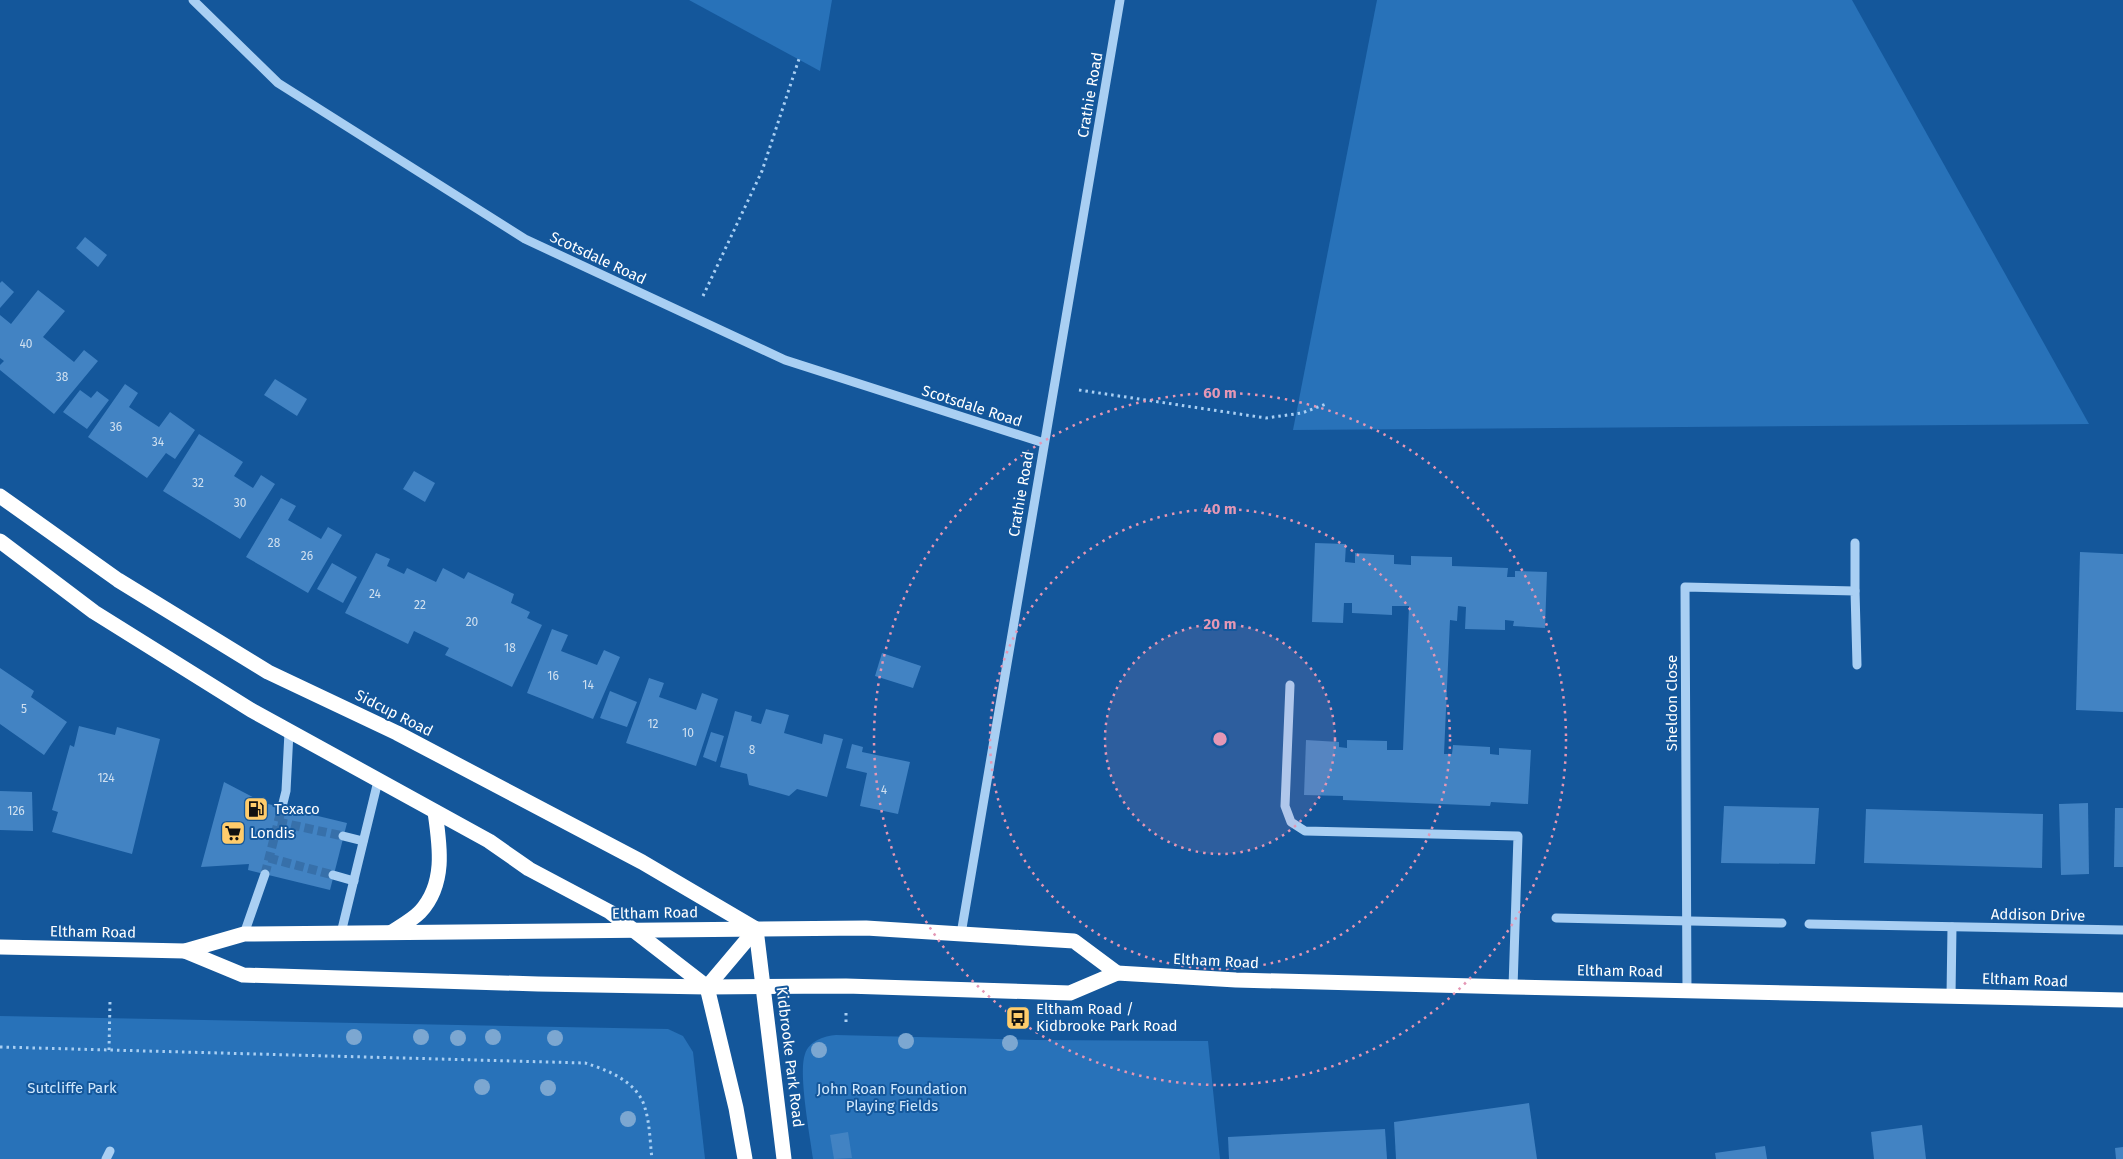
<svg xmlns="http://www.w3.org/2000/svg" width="2123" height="1159" font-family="'Fira Sans',sans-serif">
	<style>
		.green { fill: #2872b9 }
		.building { fill: #4283c3 }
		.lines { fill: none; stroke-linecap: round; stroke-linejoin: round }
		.minor-tunnel { stroke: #3770aa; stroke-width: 9; stroke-dasharray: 9 4.5; stroke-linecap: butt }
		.path { stroke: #a9cff3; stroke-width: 3; stroke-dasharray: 2.5 4; stroke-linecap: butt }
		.minor { stroke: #a9cff3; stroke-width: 9 }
		.highway { stroke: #fff; stroke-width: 15 }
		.tree { fill: #7ca7d1 }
		.ring { fill: none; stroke: #e497b5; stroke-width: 2.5; stroke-dasharray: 2.5 5 }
		.labels { text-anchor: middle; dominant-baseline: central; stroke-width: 4; stroke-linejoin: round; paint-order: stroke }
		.number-label { font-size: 12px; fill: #d0e0f0 }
		.street-label { font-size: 15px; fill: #fff; stroke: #14579b }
		.poi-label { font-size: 15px; fill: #fff; stroke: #14579b; text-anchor: start }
		.park-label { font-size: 15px; fill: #d1e8fd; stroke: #14579b }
		.centre { fill: #e497b5; stroke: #14579b; stroke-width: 2.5 }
		.ring-label { font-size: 15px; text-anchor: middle; font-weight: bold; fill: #e497b5; stroke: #14579b; stroke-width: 4; stroke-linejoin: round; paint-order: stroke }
	</style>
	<rect width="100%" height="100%" fill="#14579b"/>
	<!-- green -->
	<g class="green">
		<path d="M689 0H832L820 71Z"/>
		<path d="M1377 0H1852L2089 424 1293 430Z"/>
		<path d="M0 1016 668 1029 683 1036 693 1052 705 1159H0Z"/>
		<path d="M836 1035 1037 1040 1208 1041 1220 1159H813C810 1136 798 1073 805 1054 809 1041 824 1036 836 1035Z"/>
	</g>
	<!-- building -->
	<g class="building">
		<path d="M85 237 107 255 98 267 76 248Z"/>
		<path d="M2 281 14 292 0 308V283Z"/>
		<path d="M38 290 65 311 43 337 74 362 84 350 98 361 54 414 0 370V365L4 361 0 358V315L11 324Z"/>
		<path d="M275 379 307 399 297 416 264 395Z"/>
		<path d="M125 384 138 393 129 407 145 418 159 427 170 412 195 430 175 459 166 453 147 478 88 437Z"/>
		<path d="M80 390 91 398 97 391 109 400 87 429 63 412Z"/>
		<path d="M199 434 243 462 234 476 253 488 261 475 275 484 240 539 163 491Z"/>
		<path d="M414 471 435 483 425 502 403 489Z"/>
		<path d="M281 498 296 506 288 520 321 539 328 527 342 535 308 593 246 557Z"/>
		<path d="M1315 543 1346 544 1345 562 1355 563V553L1394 555V564L1411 565V556L1452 557V566L1508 568 1507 577H1515V571L1547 572 1545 628 1513 626 1514 621 1505 620V630L1465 629 1466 607 1458 606 1457 621 1450 620 1444 754H1452L1453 745 1490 747V754L1499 755V748L1531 750 1528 804 1491 802 1490 806 1343 800V796L1304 795 1306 740 1339 742V747L1347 748V740L1387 741V750H1403L1409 606H1392V615L1352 613V603H1344L1343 623 1312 622Z"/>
		<path d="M2080 552 2123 554V712L2076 710Z"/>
		<path d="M376 553 390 559 387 566 404 574 407 568 436 582 443 568 464 579 468 572 514 594 511 603 530 612 527 618 542 625 512 687 445 655 449 648 414 631 408 644 345 613Z"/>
		<path d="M332 563 357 577 343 603 317 589Z"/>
		<path d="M552 629 568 635 561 651 597 665 604 650 620 657 593 719 527 693Z"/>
		<path d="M882 653 921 666 913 688 875 676Z"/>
		<path d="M0 668 34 691 31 697 67 722 44 755 0 724Z"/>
		<path d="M649 678 664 683 659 697 696 710 702 693 718 699 696 766 626 743Z"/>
		<path d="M610 691 637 702 627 727 600 718Z"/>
		<path d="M766 709 789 715 784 733 822 744 824 734 843 739 827 797 797 789 789 796 749 785 747 774 720 767 735 711 752 716 751 721 761 724Z"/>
		<path d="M79 726 115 735 117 727 160 739 132 854 52 832 58 812 52 810 70 745 74 747Z"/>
		<path d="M711 732 724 736 716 762 703 757Z"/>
		<path d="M852 744 863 747 862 752 910 762 898 814 860 806 867 773 846 768Z"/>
		<path d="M224 782 264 803 347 823 330 890 248 870 249 864 201 867Z"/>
		<path d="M0 791 32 792 33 831 0 830Z"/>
		<path d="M2088 803 2089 874 2061 875 2059 804Z"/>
		<path d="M1724 806 1819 808 1815 864 1721 863Z"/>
		<path d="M2115 808H2123V867H2114Z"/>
		<path d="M1866 809 2043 814 2042 868 1864 863Z"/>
		<path d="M1529 1103 1537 1159H1396L1394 1122Z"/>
		<path d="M1922 1125 1926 1159H1874L1871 1132Z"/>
		<path d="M1385 1129 1387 1159H1229L1228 1137Z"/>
		<path d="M848 1132 852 1158 834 1159 830 1135Z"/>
		<path d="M1765 1146 1767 1159H1716L1715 1153Z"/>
		<path d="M2123 1147V1159H2116L2115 1148Z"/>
	</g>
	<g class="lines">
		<!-- minor-tunnel -->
		<g class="minor-tunnel">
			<path d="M278 822 343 836"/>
			<path d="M269 858 333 875"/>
			<path d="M265 874 282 807"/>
		</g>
		<!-- path -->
		<g class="path">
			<path d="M703 296 762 171 799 59"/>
			<path d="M1079 390 1266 418 1302 413 1326 404"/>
			<path d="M846 1013V1025"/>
			<path d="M0 1047 585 1063C608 1070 638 1082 645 1108 650 1124 650 1143 652 1159"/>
			<path d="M109 1050 110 1001"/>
		</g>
		<!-- minor -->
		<g class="minor">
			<path d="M193 0 278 83 525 239 785 360 1044 443"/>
			<path d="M1855 543V591"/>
			<path d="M1290 685 1285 806 1291 822 1305 831 1518 836 1513 987"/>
			<path d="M282 807 286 791 289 732"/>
			<path d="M343 836 363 841"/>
			<path d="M333 875 354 881"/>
			<path d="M1556 918 1782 923"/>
			<path d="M1809 924 2123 930"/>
			<path d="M341 933 378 781"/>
			<path d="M244 934 265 874"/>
			<path d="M961 934 1120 0"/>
			<path d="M1687 990 1685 587 1855 591 1857 665"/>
			<path d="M1951 996 1952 927"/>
			<path d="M106 1159 110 1151"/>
		</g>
		<!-- highway -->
		<g class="highway">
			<path d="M0 496 118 580 268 672 397 733 642 862 756 929"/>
			<path d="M0 541 94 612 251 710 489 841 529 869 610 912 707 987 736 1108 745 1159"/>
			<path d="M756 929 784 1159"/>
			<path d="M392 932C401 926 412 920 420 912 446 884 440 846 435 812"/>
			<path d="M0 947 185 951 244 934 866 928 1074 941 1117 973"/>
			<path d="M185 951 243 975 538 984 707 987 846 986 1070 993 1117 973 1236 980 1513 987 2123 1000"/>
			<path d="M707 987 756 929"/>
		</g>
	</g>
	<!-- trees -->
	<g class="tree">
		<circle cx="354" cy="1037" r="8"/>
		<circle cx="421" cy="1037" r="8"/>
		<circle cx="493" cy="1037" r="8"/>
		<circle cx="458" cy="1038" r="8"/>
		<circle cx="555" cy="1038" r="8"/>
		<circle cx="906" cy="1041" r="8"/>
		<circle cx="1010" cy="1043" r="8"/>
		<circle cx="819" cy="1050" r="8"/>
		<circle cx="482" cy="1087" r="8"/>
		<circle cx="548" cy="1088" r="8"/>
		<circle cx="628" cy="1119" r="8"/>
	</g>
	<!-- distance rings -->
	<circle cx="1220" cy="739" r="115" fill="#e497b5" fill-opacity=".12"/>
	<g class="ring">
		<circle cx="1220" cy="739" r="115"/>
		<circle cx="1220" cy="739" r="230"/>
		<circle cx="1220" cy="739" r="346"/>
	</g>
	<!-- icons -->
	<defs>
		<symbol id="fuel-square" viewBox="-11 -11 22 22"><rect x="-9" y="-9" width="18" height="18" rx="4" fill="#ffcc6b" stroke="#14579b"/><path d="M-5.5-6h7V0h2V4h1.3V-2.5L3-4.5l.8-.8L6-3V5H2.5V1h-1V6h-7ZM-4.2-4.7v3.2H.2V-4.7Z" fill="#111"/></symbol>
		<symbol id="supermarket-square" viewBox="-11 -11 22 22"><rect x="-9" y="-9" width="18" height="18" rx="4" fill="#ffcc6b" stroke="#14579b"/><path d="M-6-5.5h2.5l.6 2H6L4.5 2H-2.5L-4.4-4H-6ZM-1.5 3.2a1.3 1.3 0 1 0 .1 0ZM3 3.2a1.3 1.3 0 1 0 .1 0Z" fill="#111"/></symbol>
		<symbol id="bus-square" viewBox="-11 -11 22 22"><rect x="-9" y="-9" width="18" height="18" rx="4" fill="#ffcc6b" stroke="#14579b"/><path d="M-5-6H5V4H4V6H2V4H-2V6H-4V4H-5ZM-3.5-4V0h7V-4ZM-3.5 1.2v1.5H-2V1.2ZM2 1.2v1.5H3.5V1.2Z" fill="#111"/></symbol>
	</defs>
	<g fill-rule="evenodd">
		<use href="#fuel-square" x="242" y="795" width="28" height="28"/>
		<use href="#supermarket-square" x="219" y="819" width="28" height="28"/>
		<use href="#bus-square" x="1004" y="1004" width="28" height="28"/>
	</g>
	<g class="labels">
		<!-- number labels -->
		<g class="number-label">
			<text x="26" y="344">40</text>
			<text x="62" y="377">38</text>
			<text x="116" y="427">36</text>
			<text x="158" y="442">34</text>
			<text x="198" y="483">32</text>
			<text x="240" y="503">30</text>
			<text x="274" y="543">28</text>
			<text x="307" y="556">26</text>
			<text x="375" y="594">24</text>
			<text x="420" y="605">22</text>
			<text x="472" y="622">20</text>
			<text x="510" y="648">18</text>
			<text x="553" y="676">16</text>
			<text x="588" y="685">14</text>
			<text x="24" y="709">5</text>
			<text x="653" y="724">12</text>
			<text x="688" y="733">10</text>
			<text x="752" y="750">8</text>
			<text x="106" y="778">124</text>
			<text x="884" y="790">4</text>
			<text x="16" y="811">126</text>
		</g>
		<!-- street labels -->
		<g class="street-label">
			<text transform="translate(1090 95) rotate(-80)">Crathie Road</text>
			<text transform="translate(598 258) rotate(25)">Scotsdale Road</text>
			<text transform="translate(972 406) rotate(18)">Scotsdale Road</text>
			<text transform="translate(1021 494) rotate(-80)">Crathie Road</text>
			<text transform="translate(1672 703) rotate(-90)">Sheldon Close</text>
			<text transform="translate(394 713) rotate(27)">Sidcup Road</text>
			<text transform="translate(655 913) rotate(-1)">Eltham Road</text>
			<text transform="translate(2038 915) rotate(1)">Addison Drive</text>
			<text transform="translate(93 932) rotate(1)">Eltham Road</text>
			<text transform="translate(1216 961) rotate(3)">Eltham Road</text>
			<text transform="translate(1620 971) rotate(1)">Eltham Road</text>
			<text transform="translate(2025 980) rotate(2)">Eltham Road</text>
			<text transform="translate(790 1057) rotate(83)">Kidbrooke Park Road</text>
		</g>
		<!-- poi labels -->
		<g class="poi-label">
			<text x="274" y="809">Texaco</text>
			<text x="250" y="833">Londis</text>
			<text x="1036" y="1009">Eltham Road /<tspan x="1036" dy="17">Kidbrooke Park Road</tspan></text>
		</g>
		<!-- park labels -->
		<g class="park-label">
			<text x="72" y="1088">Sutcliffe Park</text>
			<text x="892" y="1089">John Roan Foundation<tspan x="892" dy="17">Playing Fields</tspan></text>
		</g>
	</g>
	<circle cx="1220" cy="739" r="8" class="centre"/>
	<g class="ring-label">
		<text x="1220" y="398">60 m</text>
		<text x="1220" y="514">40 m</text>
		<text x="1220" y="629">20 m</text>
	</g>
</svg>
